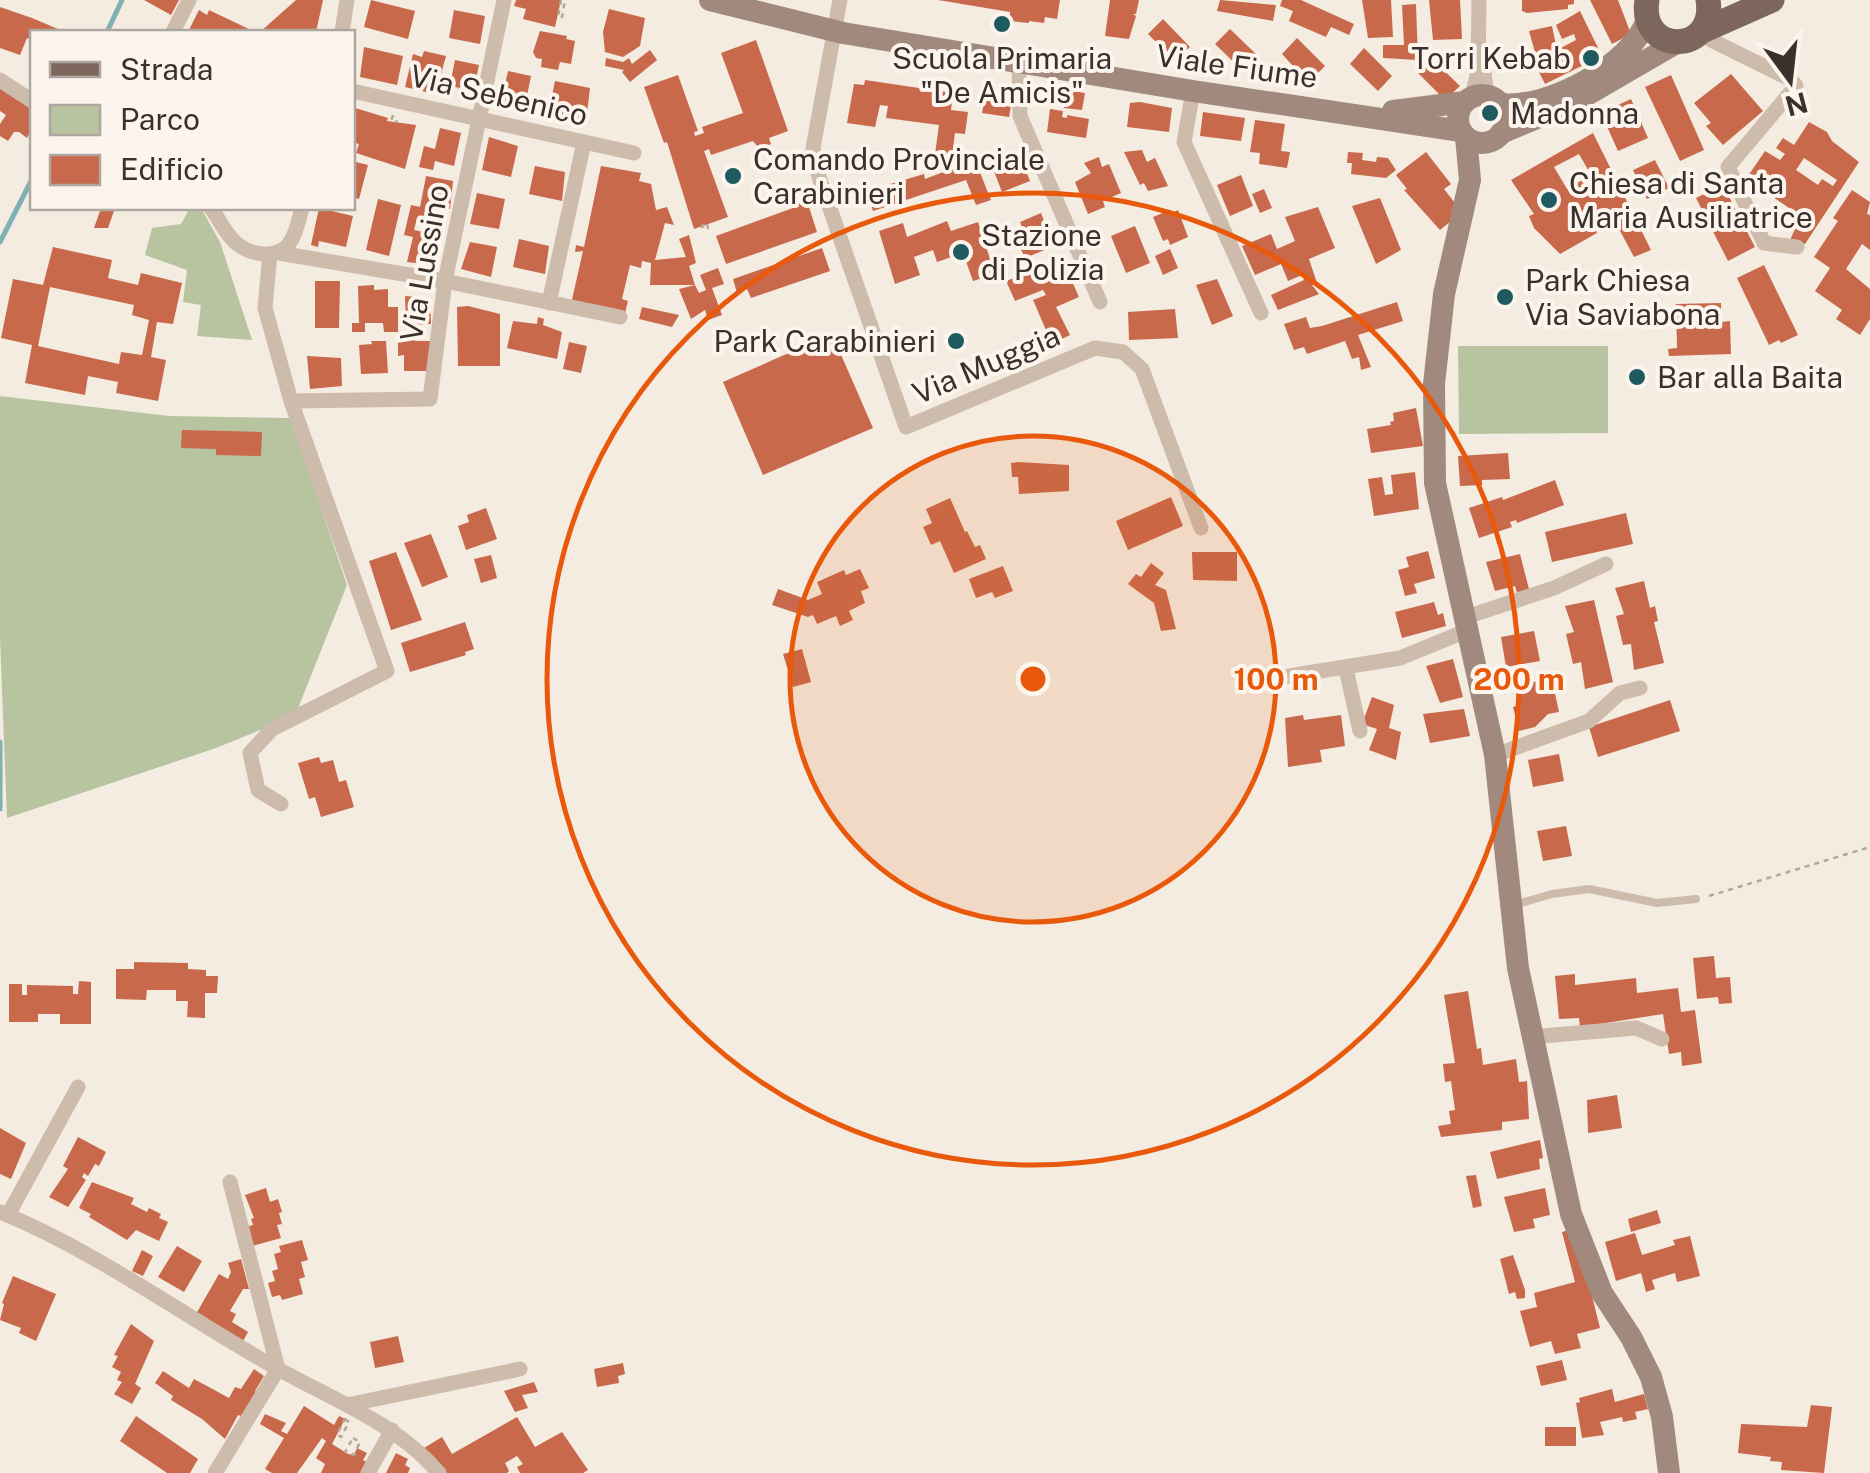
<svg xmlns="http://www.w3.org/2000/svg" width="1870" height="1473" font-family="'Public Sans',sans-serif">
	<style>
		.green { fill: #b8c4a0 }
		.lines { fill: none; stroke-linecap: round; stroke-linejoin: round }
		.stream { stroke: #7fb0b2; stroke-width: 5 }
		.building { fill: #c8694b; fill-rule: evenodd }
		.path { stroke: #b9a596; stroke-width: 2.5; stroke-dasharray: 5 5; stroke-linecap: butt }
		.lane { stroke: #cdbbac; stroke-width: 8 }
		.street { stroke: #cdbbac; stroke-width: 15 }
		.secondary { stroke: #a18a7d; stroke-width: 22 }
		.primary { stroke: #7d675c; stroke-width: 25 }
		.ring { fill: none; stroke: #e8590c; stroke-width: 5 }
		.poi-dot { fill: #1f5a5e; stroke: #fbf5ee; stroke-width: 4 }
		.labels { text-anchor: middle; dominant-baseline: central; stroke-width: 8; stroke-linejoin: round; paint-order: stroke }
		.poi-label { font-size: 30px; fill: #3b302b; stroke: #fbf5ee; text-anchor: start }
		.street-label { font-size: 30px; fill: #3b302b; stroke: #fbf5ee }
		.centre { fill: #e8590c; stroke: #fbf5ee; stroke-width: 5 }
		.ring-label { font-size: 30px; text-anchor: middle; font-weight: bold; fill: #e8590c; stroke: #fbf5ee; stroke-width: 8; stroke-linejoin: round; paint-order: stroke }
	</style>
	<rect width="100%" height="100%" fill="#f4ebe1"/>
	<!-- green -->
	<g class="green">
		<path d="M190 208H201L220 242 252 340 197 336 201 305 183 302 187 270 145 255 152 228 181 224Z"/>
		<path d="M1458 346H1608V433L1459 434Z"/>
		<path d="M0 396 169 416 291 418 347 585 295 716 216 748 7 818 0 637Z"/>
	</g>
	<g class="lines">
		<!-- stream -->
		<g class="stream">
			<path d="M107 32 122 0"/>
			<path d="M0 242 32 179"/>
			<path d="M0 742V809"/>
		</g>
	</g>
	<!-- building -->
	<g class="building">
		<path d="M144 0H179L171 15Z"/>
		<path d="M296 0H323L316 32H260Z"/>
		<path d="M371 0 415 11 408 39 364 27Z"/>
		<path d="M516 0H561L555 27 523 19 526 9 514 6Z"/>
		<path d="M938 0H1060L1057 19 1045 17 1044 23 1029 21V23L1010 21V12Z"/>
		<path d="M1110 0H1139L1136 14H1133L1136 16 1129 39 1105 36Z"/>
		<path d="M1220 0 1276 5 1273 21 1217 11Z"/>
		<path d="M1282 0H1301L1354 24 1349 35 1331 27 1326 37 1289 21 1293 11 1280 6Z"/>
		<path d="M1362 0H1391L1393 37 1368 38Z"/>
		<path d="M1429 0H1460L1462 39 1433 40Z"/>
		<path d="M1522 0H1574V4L1568 5V9L1527 13 1522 11Z"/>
		<path d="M1590 0H1618L1631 34 1612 44Z"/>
		<path d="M1416 4 1418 60 1383 58V45H1404L1402 5Z"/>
		<path d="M0 7 32 18 65 32H32V40L27 38 20 55 0 48Z"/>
		<path d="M609 9 645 18 640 46 623 57 605 52 603 32Z"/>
		<path d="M199 10 207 15 209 10 255 32H188Z"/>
		<path d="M454 10 485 16 480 44 449 38Z"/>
		<path d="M1580 11 1602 56 1545 84 1535 64 1538 63 1529 31 1552 26 1557 50 1576 40 1574 34 1562 39 1556 25Z"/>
		<path d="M1163 19 1190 47 1175 61 1148 34Z"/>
		<path d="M1230 29 1258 56 1243 71 1215 44Z"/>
		<path d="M540 31 567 36 566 39 575 41 571 64 560 62 558 70 541 67 542 59 536 58 533 52Z"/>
		<path d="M1297 38 1325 66 1310 81 1303 77 1282 54Z"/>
		<path d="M756 40 788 131 769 138 771 144 764 147H758L753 141 711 155 709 149 704 151 728 217 694 229 667 142 664 143 644 87 678 75 698 131 694 132 695 136 704 133 702 127 743 113 721 53Z"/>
		<path d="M364 47 403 56 397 85 360 77Z"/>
		<path d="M1364 48 1392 76 1378 91 1350 64Z"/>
		<path d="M650 50 657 60 630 82 622 72 624 70 605 66 606 58 623 62 629 58 632 64Z"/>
		<path d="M424 51 446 56 441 74 435 72 430 93 405 87 413 54 422 57Z"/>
		<path d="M1432 59 1460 86 1445 100 1418 73Z"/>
		<path d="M455 60 479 65 473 93 450 85Z"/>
		<path d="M508 71 531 76 524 111 500 108Z"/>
		<path d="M1731 74 1763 111 1723 145 1706 126 1711 123 1694 103Z"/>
		<path d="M1671 75 1704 150 1680 161 1645 87Z"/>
		<path d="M865 80 953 93 951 110 968 112 965 134 955 133 952 156 935 154 939 125 886 118 888 106 880 105 875 127 847 123 854 84 864 85Z"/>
		<path d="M555 81 590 88 586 122 575 119 574 122 548 114Z"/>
		<path d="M0 85 32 108V129L27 138 19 132H14L8 141 0 136V124L6 115 0 111Z"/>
		<path d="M1067 90 1085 93 1082 110 1064 108Z"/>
		<path d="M986 91 1013 96 1009 117 982 113Z"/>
		<path d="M1631 99 1648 138 1618 151 1601 113Z"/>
		<path d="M1140 102 1172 108 1169 132 1127 127 1130 103Z"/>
		<path d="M352 107 388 118 387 121 416 125 405 169 356 153 359 144 352 142Z"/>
		<path d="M1050 109 1063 111 1062 117 1067 118V115L1089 119 1086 138 1047 132Z"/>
		<path d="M1203 112 1245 118 1241 141 1200 136Z"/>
		<path d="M1255 120 1285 124 1281 151 1290 152 1287 168 1259 164 1260 153 1250 152Z"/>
		<path d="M1809 122 1827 132 1832 141 1859 162 1805 244 1790 240 1801 216 1746 179 1765 151 1780 160 1785 154 1776 148 1783 138 1794 145ZM1804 158 1837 180 1833 186 1822 179 1818 185 1796 170Z"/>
		<path d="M440 128 461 133 454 166 435 161 433 170 419 167 424 146 435 149Z"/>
		<path d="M1593 133 1651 250 1634 257 1618 227 1605 232 1595 212 1588 215 1597 233 1560 254 1534 228 1529 216 1534 214 1511 180ZM1579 154 1591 175 1567 189 1554 167Z"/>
		<path d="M489 137 518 146 511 177 482 170Z"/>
		<path d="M1142 150 1147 162 1155 158 1168 186 1148 191 1144 183 1140 185 1124 152Z"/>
		<path d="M1018 152 1030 181 1002 192 990 161Z"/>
		<path d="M1348 152 1363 153 1362 160 1376 162 1377 157 1388 158 1396 170 1386 178 1351 174 1352 163H1347Z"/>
		<path d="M1426 152 1451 184 1444 189 1462 212 1440 230 1404 190 1407 189 1396 175Z"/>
		<path d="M1099 157 1102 167 1109 164 1121 193 1103 201 1105 207 1088 214 1075 182 1091 173 1084 163Z"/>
		<path d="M975 160 991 200 976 205 966 180 873 211 867 191 924 174 925 179Z"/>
		<path d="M1655 160 1669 188 1647 199 1633 170Z"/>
		<path d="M352 161 368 165 359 199 352 197Z"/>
		<path d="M535 166 565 172 562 201 529 194Z"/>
		<path d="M601 166 641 173 639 181 651 184 656 210 667 207 674 225 665 223 655 260 686 257 679 239 689 235 696 263 689 266 695 285H650L651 263 642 261 641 268 630 265 622 299 628 301 624 317 571 304 583 251 575 252 576 245 584 247Z"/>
		<path d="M1241 175 1253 206 1230 216 1217 185Z"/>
		<path d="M426 176 453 181 450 209 447 208 445 218 427 214 425 220 417 218 414 230 441 236 435 265 407 262 413 237 404 235 411 205 420 207Z"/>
		<path d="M1723 185 1755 247 1728 261 1696 198Z"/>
		<path d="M1264 189 1272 208 1260 213 1252 194Z"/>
		<path d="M1852 190 1870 202 1867 214 1870 215V250L1862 244 1846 269 1870 289V319L1860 335 1836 319 1842 310 1815 291 1830 268 1814 257 1838 221 1833 218Z"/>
		<path d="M477 193 505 199 499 229 470 224Z"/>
		<path d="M1380 198 1401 250 1376 264 1352 206Z"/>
		<path d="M378 199 401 205 389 256 366 250Z"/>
		<path d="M801 203 802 206 808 204 817 232 726 264 716 236 793 208 792 205Z"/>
		<path d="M1318 207 1335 248 1309 259 1317 283 1312 285 1319 294 1278 310 1271 295 1304 280 1302 275 1288 281 1281 264 1255 275 1242 246 1271 234 1277 249 1295 241 1285 217Z"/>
		<path d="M101 208H115L108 228H94Z"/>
		<path d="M319 208 353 216 346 247 319 241 318 247 311 245Z"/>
		<path d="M1170 210 1172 213 1178 210 1188 237 1170 245 1168 239 1163 241 1153 217Z"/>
		<path d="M1041 213 1049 233 1054 231 1059 244 1025 258 1019 245 1028 242 1020 222Z"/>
		<path d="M947 221 951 231 978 222 995 274 973 281 963 253 937 262 933 250 914 257 920 275 895 284 879 231 903 223 907 237Z"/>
		<path d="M1135 226 1150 263 1126 273 1111 236Z"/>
		<path d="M519 239 549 246 545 274 513 267Z"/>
		<path d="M470 242 497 247 491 277 461 269Z"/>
		<path d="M53 247 112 260 108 278 138 285 141 273 182 283 173 324 157 322 151 357 166 360 158 401 116 393 118 382 88 376 85 395 25 383 32 345 1 338 13 279 43 285ZM50 287 134 305 132 315 149 320 142 355 121 352 119 364 38 346Z"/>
		<path d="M822 248 830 271 751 298 747 289 737 293 733 279Z"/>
		<path d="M1170 249 1178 268 1163 275 1155 256Z"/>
		<path d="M1034 263 1038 274 1064 263 1079 297 1056 307 1070 335 1052 344 1033 300 1046 295 1043 290 1015 301 1006 281 1022 275 1020 269Z"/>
		<path d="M1764 265 1798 335 1781 343 1779 340 1769 345 1737 278Z"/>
		<path d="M718 268 724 284 712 288 722 315 708 320 705 310 691 319 679 289 695 285 699 293 706 290 700 275Z"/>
		<path d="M1217 279 1233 316 1212 325 1196 285Z"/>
		<path d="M315 281H340L339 328H315Z"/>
		<path d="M374 285V290L388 289V307H398V332H384L383 323H365V332H352V323H359L358 286Z"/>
		<path d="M405 296 430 298 431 324 406 325Z"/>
		<path d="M1397 302 1403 321 1358 335 1371 367 1361 370 1359 357 1352 359 1345 341 1307 354 1304 347 1294 350 1284 324 1306 317 1310 328 1322 326Z"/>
		<path d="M1721 303V322L1730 321 1731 354 1669 356 1668 349 1677 348 1676 304Z"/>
		<path d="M468 306 500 314V366H458L457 307Z"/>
		<path d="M642 307 679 315 672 327 639 319Z"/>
		<path d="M1175 309 1178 338 1129 340 1128 312Z"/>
		<path d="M538 317 544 319 543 325 562 332 557 359 507 348 513 321 537 324Z"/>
		<path d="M398 332H415V341H431V371H404V355L398 356Z"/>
		<path d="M832 334 873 428 763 475 723 382Z"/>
		<path d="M371 341H386L388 373 361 374 359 345 372 344Z"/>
		<path d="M569 342 587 346 581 373 563 369Z"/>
		<path d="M307 356 341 358 342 386 310 389Z"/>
		<path d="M1416 408 1423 446 1371 453 1367 429 1391 425 1390 422 1394 421 1393 413Z"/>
		<path d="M182 430 262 432 261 456 216 455V449L181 448Z"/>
		<path d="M1508 453 1510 479 1482 480V485L1460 486 1458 456Z"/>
		<path d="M1018 462 1069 465V491L1019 494 1018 477H1012L1011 463Z"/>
		<path d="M1415 472 1419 509 1374 516 1368 479 1382 477 1385 495 1393 494 1391 475Z"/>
		<path d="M1555 480 1564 505 1517 523 1516 520 1510 522 1512 527 1479 538 1469 508 1502 497 1503 500Z"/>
		<path d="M1171 497 1183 526 1128 550 1116 521Z"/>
		<path d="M950 498 965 532 967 531 975 547 980 545 986 559 954 573 940 541 931 545 923 527 932 523 926 509Z"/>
		<path d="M486 508 497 539 466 550 458 526 469 522 467 515Z"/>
		<path d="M1626 513 1633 544 1552 562 1545 532Z"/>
		<path d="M431 534 448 577 422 587 404 543Z"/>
		<path d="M1428 551 1435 578 1414 584 1417 593 1405 596 1398 570 1409 567 1406 557Z"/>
		<path d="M396 552 422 620 391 630 369 561Z"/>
		<path d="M1192 552H1237V581L1193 580Z"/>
		<path d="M1520 554 1530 593 1518 596 1515 586 1495 591 1486 562Z"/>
		<path d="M491 555 497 578 481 583 474 559Z"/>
		<path d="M1151 563 1164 573 1155 585 1166 590 1176 629 1161 631 1154 603 1128 584 1136 574 1141 577Z"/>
		<path d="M1003 566 1013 591 995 598 992 592 976 598 969 579Z"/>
		<path d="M860 569 869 588 861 591 865 603 849 611 853 620 840 626 836 616 817 624 813 615 808 617 772 605 778 589 808 600 822 594 817 582 844 570 846 575Z"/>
		<path d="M1644 581 1650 608 1655 606 1658 621 1654 622 1664 663 1634 670 1631 644 1623 645 1616 616 1624 614 1615 588Z"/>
		<path d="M1594 600 1613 682 1585 689 1581 662 1573 664 1566 634 1574 632 1565 606Z"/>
		<path d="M1434 602 1438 615 1443 613 1446 626 1402 638 1395 612Z"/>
		<path d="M465 622 474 649 465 652 466 655 410 672 401 643Z"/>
		<path d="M1534 631 1540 661 1506 667 1501 637Z"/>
		<path d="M802 649 811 682 793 687 783 654Z"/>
		<path d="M1453 659 1463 697 1440 703 1426 666Z"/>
		<path d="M1538 681 1540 687 1553 684 1559 712 1548 714 1535 727 1519 731 1513 707 1519 705 1515 686Z"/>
		<path d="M1372 697 1394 705 1389 728 1401 732 1396 760 1369 750 1377 729 1362 724Z"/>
		<path d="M1670 700 1680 731 1598 757 1589 727Z"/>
		<path d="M1464 709 1470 736 1430 743 1423 714Z"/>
		<path d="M1303 715 1304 720 1341 715 1345 746 1320 750 1322 762 1288 767 1285 718Z"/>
		<path d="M1559 754 1564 781 1533 787 1528 760Z"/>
		<path d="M319 757 321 763 333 760 339 782 346 780 354 807 321 817 315 797 309 799 298 763Z"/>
		<path d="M1566 826 1572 856 1543 861 1537 831Z"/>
		<path d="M1714 956 1716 978 1730 977 1732 1003 1719 1004 1718 997 1697 999 1693 958Z"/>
		<path d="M134 962 188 963V969L206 970V976H218L217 993H205V1018L187 1017 188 1001H176V990H147L146 1000 116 999V969H134Z"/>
		<path d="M1575 974V985L1636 978 1637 993 1678 988 1681 1012 1695 1010 1702 1063 1682 1066 1681 1052 1669 1054 1663 1014 1580 1027 1579 1018 1559 1019 1555 976Z"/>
		<path d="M79 981 91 982V1024H60V1014H38V1022H9V984H22V995H27V985L73 986V994H78Z"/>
		<path d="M1468 991 1477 1049 1481 1048 1483 1065 1516 1059 1519 1082 1527 1081 1529 1119 1502 1122V1130L1441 1137 1438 1126 1451 1124 1449 1111 1455 1110 1451 1081 1445 1082 1443 1064 1455 1063 1444 995Z"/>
		<path d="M1617 1095 1622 1128 1588 1133 1587 1100Z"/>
		<path d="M0 1128 26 1143 11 1179 0 1174Z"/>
		<path d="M78 1137 106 1152 99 1166 95 1164 88 1176 84 1173 82 1177 86 1180 68 1207 49 1197 68 1169 63 1166Z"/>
		<path d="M1540 1140 1543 1158 1539 1159 1540 1169 1497 1179 1490 1152Z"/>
		<path d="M1476 1175 1482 1206 1473 1208 1466 1176Z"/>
		<path d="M92 1182 134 1198 131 1204 147 1212 149 1208 161 1214 159 1218 168 1222 159 1241 136 1230 127 1240 89 1217 91 1214 79 1208Z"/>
		<path d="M266 1188 270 1202 278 1199 282 1212 279 1213 282 1224 277 1225 281 1238 252 1246 246 1227 253 1225 251 1219 254 1218 245 1195Z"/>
		<path d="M1545 1188 1550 1215 1533 1219 1535 1228 1514 1232 1504 1197Z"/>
		<path d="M1657 1210 1661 1223 1631 1232 1628 1219Z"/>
		<path d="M1575 1228 1600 1328 1577 1334 1581 1348 1555 1354 1551 1341 1530 1347 1520 1311 1537 1307 1534 1293 1575 1282 1562 1232Z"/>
		<path d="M1635 1233 1642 1255 1675 1245 1673 1240 1690 1236 1700 1276 1677 1282 1675 1273 1652 1280 1655 1289 1646 1292 1641 1273 1616 1281 1605 1242Z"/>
		<path d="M302 1240 308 1260 301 1262 305 1277 299 1279 303 1294 282 1300 280 1295 272 1297 268 1283 275 1281 272 1271 278 1269 274 1254 281 1252 279 1246Z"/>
		<path d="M177 1246 202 1261 184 1292 158 1277Z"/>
		<path d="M142 1250 153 1256 143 1276 132 1271Z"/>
		<path d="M1513 1255 1525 1290V1298L1517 1299 1515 1292 1509 1294 1500 1259Z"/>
		<path d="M241 1259 249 1289H243L230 1311 236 1314 232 1322 248 1332 243 1341 196 1314 219 1274 228 1279 231 1272 228 1263Z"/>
		<path d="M13 1276 56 1294 36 1341 19 1333 21 1328 0 1320 4 1304 2 1303Z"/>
		<path d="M131 1324 154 1341 135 1384 141 1388 132 1404 114 1394 122 1382 117 1380 121 1372 112 1367 118 1356 114 1355Z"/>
		<path d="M398 1336 404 1362 375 1368 370 1342Z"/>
		<path d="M1562 1360 1567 1380 1541 1386 1536 1366Z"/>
		<path d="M623 1363 625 1374 618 1376 619 1383 597 1387 594 1369Z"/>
		<path d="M254 1369 264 1376 255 1391 258 1393 244 1417 238 1415 225 1439 202 1419 171 1400 173 1396 155 1383 163 1371 189 1388 194 1379 229 1398 235 1387 241 1389Z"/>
		<path d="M534 1382 538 1392 522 1395 528 1408 515 1412 504 1391Z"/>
		<path d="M1612 1389 1615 1402 1644 1394 1648 1409 1635 1412 1637 1419 1623 1422 1622 1417 1600 1422 1604 1435 1582 1438 1576 1403 1580 1402 1579 1398Z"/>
		<path d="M1811 1405 1832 1407 1824 1473 1781 1470 1782 1462 1770 1461 1771 1457 1738 1453 1741 1424 1807 1427Z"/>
		<path d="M304 1406 334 1425 339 1416 345 1419 332 1444 348 1454 354 1455 357 1448 367 1453 363 1460 368 1463 361 1473H321L325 1464 316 1458 326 1441 322 1438 297 1473H272L265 1469 284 1438 260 1424 265 1414 286 1423 281 1431 287 1434Z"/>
		<path d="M136 1416 198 1459 190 1473H167L120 1441Z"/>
		<path d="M517 1417 535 1447 562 1432 588 1470 583 1473H520L517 1467 523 1464 517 1456 505 1463 509 1471 507 1473H447L424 1448 442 1437 452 1454Z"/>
		<rect x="1545" y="1427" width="31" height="19"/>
		<path d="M396 1453 408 1459 405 1465 410 1468 408 1473H386Z"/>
	</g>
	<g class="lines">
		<!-- path -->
		<g class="path">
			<path d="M561 0 558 17H562L565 0"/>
			<path d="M450 85 460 87 459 90 452 88 451 93 448 92Z"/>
			<path d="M393 115 391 121 398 122"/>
			<path d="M707 224 708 228 703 229 702 226Z"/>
			<path d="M1709 896 1870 847"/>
			<path d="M345 1419 349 1422 341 1437 337 1434Z"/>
			<path d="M353 1438 360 1442 354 1455 345 1452Z"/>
		</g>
		<!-- lane -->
		<path class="lane" d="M1514 905 1552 894 1589 889 1657 903 1696 899"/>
		<!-- street -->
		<g class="street">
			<path d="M840 0 813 148 819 177 906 427 1095 348 1123 352 1142 369 1201 528"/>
			<path d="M173 32 189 0"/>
			<path d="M342 32 347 0"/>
			<path d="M1699 34 1790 79 1796 86 1728 167 1764 243 1797 247"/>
			<path d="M1019 62 1020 116 1100 302"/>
			<path d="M1483 65 1487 95"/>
			<path d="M0 80 32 101"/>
			<path d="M352 91 634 153"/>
			<path d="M1193 91 1184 142 1261 313"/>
			<path d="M1472 97 1478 71 1479 0"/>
			<path d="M211 208C219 219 225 233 235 242 250 256 281 261 292 239 297 230 299 218 302 208"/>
			<path d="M279 253 445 281 620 317"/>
			<path d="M270 254 265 308 291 401 387 671 272 729 250 753 258 790 281 804"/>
			<path d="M549 303 584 142"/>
			<path d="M291 401 430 399 445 281 504 0"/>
			<path d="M1463 618 1554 588 1606 564"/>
			<path d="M1346 669 1360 731"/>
			<path d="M1283 677 1400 658 1466 631"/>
			<path d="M1495 755 1589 721 1620 693 1640 688"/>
			<path d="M1530 1037 1636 1028 1662 1039"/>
			<path d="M0 1212C100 1253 186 1318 280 1370 336 1401 397 1424 439 1473"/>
			<path d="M8 1215 78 1087"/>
			<path d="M347 1405 520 1369"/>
			<path d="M215 1473 278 1369 230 1182"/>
			<path d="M368 1473 392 1430"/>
		</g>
		<!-- secondary -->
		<g class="secondary">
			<path d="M710 0 843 33 1193 91 1461 131"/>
			<circle cx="1482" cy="119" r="24"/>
			<path d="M1500 104C1547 110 1631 65 1647 20"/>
			<path d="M1393 111 1465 102"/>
			<path d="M1501 133 1573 103 1678 42"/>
			<path d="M1466 137 1470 180 1444 294 1434 384 1435 483 1495 755 1518 968 1571 1214 1602 1293 1631 1337 1651 1377 1662 1417 1669 1473"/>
		</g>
		<!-- primary -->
		<g class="primary">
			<path d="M1647 0C1638 56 1717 55 1708 0"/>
			<path d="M1702 31 1772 0"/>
		</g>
	</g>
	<!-- distance rings -->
	<circle cx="1033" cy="679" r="243" fill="#e8590c" fill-opacity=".12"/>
	<g class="ring">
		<circle cx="1033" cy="679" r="243"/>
		<circle cx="1033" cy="679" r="486"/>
	</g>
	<!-- markers -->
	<g class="poi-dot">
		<circle cx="1002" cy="24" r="10"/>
		<circle cx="1591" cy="58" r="10"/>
		<circle cx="1490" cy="113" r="10"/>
		<circle cx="733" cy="176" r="10"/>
		<circle cx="1549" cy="200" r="10"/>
		<circle cx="961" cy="252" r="10"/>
		<circle cx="1505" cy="297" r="10"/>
		<circle cx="956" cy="341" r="10"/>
		<circle cx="1637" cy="377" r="10"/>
	</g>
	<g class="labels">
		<!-- poi labels -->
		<g class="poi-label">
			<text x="1002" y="58" text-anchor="middle">Scuola Primaria<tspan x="1002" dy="34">"De Amicis"</tspan></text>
			<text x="1571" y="58" text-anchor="end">Torri Kebab</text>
			<text x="1510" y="113">Madonna</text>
			<text x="753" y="159">Comando Provinciale<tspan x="753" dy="34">Carabinieri</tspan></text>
			<text x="1569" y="183">Chiesa di Santa<tspan x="1569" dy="34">Maria Ausiliatrice</tspan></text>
			<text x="981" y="235">Stazione<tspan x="981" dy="34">di Polizia</tspan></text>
			<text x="1525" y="280">Park Chiesa<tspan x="1525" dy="34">Via Saviabona</tspan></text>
			<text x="936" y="341" text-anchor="end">Park Carabinieri</text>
			<text x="1657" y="377">Bar alla Baita</text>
		</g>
		<!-- street labels -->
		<g class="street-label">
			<text transform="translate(1237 66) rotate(8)">Viale Fiume</text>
			<text transform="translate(499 95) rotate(13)">Via Sebenico</text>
			<text transform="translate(424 263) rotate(-80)">Via Lussino</text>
			<text transform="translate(986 364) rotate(-23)">Via Muggia</text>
		</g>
	</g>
	<circle cx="1033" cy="679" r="15" class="centre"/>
	<g class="ring-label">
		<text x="1276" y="690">100 m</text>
		<text x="1519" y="690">200 m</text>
	</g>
	<!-- legend -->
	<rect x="30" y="30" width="325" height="180" fill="#fbf5ee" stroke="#aea6a0" stroke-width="2.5"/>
	<rect x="50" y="62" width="50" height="15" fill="#7d675c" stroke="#aea6a0" stroke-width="2.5"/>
	<text x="120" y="80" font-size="30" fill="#3b302b">Strada</text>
	<rect x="50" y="105" width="50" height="30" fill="#b8c4a0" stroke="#aea6a0" stroke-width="2.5"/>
	<text x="120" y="130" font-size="30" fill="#3b302b">Parco</text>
	<rect x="50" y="155" width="50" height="30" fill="#c8694b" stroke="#aea6a0" stroke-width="2.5"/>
	<text x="120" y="180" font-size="30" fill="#3b302b">Edificio</text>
	<!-- north arrow -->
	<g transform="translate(1790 80) rotate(165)" stroke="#fbf5ee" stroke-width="8" paint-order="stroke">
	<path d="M0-8L18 38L0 25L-18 38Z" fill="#3b302b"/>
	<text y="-15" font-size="28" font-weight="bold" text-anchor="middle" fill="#3b302b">N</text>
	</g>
</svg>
